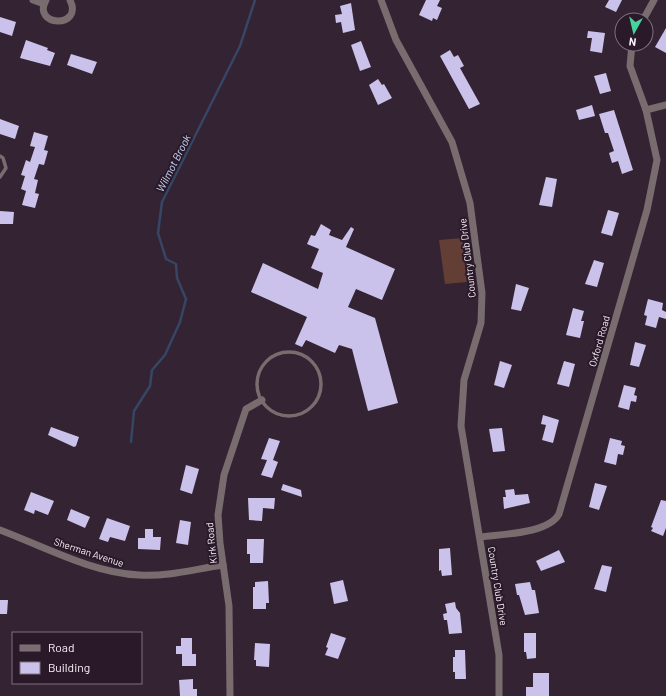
<svg xmlns="http://www.w3.org/2000/svg" width="666" height="696" font-family="Barlow,sans-serif">
	<style>
		.green { fill: #623e35 }
		.lines { fill: none; stroke-linecap: round; stroke-linejoin: round }
		.stream { stroke: #364665; stroke-width: 2.5 }
		.building { fill: #cac2ea }
		.lane { stroke: #786c6f; stroke-width: 3.5 }
		.street { stroke: #786c6f; stroke-width: 7 }
		.labels { text-anchor: middle; dominant-baseline: central; stroke-width: 4; stroke-linejoin: round; paint-order: stroke }
		.street-label { font-size: 10px; fill: #fbf0fa; stroke: #2a1a29 }
		.water-label { font-size: 11px; font-style: italic; fill: #c7dafd; stroke: #2a1a29 }
	</style>
	<rect width="100%" height="100%" fill="#342333"/>
	<!-- green -->
	<path class="green" d="M462 238 467 282 445 284 439 240Z"/>
	<g class="lines">
		<!-- stream -->
		<path class="stream" d="M131 442 134 411 150 386 152 370 165 355 180 322 186 299 177 278 176 264 166 259 158 233 162 202 240 46 255 0"/>
	</g>
	<!-- building -->
	<g class="building">
		<path d="M426 0H440L437 6 442 8 437 20 433 18 432 21 419 15Z"/>
		<path d="M609 0H622L616 12 605 7Z"/>
		<path d="M351 3 355 30 343 33 341 22 336 23 335 15 342 14 340 6Z"/>
		<path d="M0 17 16 22 12 36 0 32Z"/>
		<path d="M666 28V53L655 47Z"/>
		<path d="M588 31 605 33 602 53 590 51 592 38H587Z"/>
		<path d="M26 40 48 48 47 50 55 53 50 66 20 58Z"/>
		<path d="M361 41 371 67 360 71 351 45Z"/>
		<path d="M450 50 454 57 458 55 464 66 460 68 480 104 469 109 440 56Z"/>
		<path d="M71 54 97 62 92 74 67 65Z"/>
		<path d="M606 73 611 91 600 94 594 76Z"/>
		<path d="M378 79 382 85 384 84 392 98 378 105 369 85Z"/>
		<path d="M592 105 595 116 579 120 576 110Z"/>
		<path d="M614 110 633 170 622 174 618 161 612 163 609 153 614 151 608 133H605L599 114Z"/>
		<path d="M0 119 19 126 15 139 0 134Z"/>
		<path d="M34 132 48 136 44 150 48 151 44 165 39 164 34 179 38 180 35 193 39 194 35 208 22 205 26 191 21 189 25 176 21 175 26 160 30 162 35 147 30 146Z"/>
		<path d="M546 177 557 179 552 207 539 205Z"/>
		<path d="M608 210 619 213 612 236 601 233Z"/>
		<path d="M0 211 14 212 13 224H0Z"/>
		<path d="M321 224 331 230 329 235 342 240 351 227 354 229 346 247 395 269 382 300 356 289 348 307 375 318 398 403 368 411 352 349 339 345 335 353 306 340 302 347 295 344 307 317 251 292 263 263 318 289 323 273 311 268 319 249 307 244 311 235 315 236Z"/>
		<path d="M594 260 604 263 597 287 585 284Z"/>
		<path d="M516 284 529 288 521 311 511 309Z"/>
		<path d="M648 299 663 303 662 310 666 312V319L659 317 656 328 645 325 647 316 644 315Z"/>
		<path d="M573 308 584 311 581 321H584L580 338 566 335Z"/>
		<path d="M635 342 646 345 639 367 630 365Z"/>
		<path d="M500 361 512 365 504 388 494 385Z"/>
		<path d="M564 361 575 364 569 387 557 384Z"/>
		<path d="M624 385 636 388 634 395 637 396 636 402 631 401 629 410 618 407Z"/>
		<path d="M543 415 559 420 553 443 542 440 546 425 541 424Z"/>
		<path d="M51 427 79 437 76 446 74 447 48 435Z"/>
		<path d="M502 428 505 451 493 452 489 429Z"/>
		<path d="M269 438 280 441 273 460 278 462 272 478 261 475 267 460 261 459Z"/>
		<path d="M610 438 622 441 621 445 625 446 623 455 618 454 616 465 604 462Z"/>
		<path d="M186 465 199 469 192 494 180 490Z"/>
		<path d="M595 483 607 486 599 510 589 507Z"/>
		<path d="M283 484 301 490 302 497 281 490Z"/>
		<path d="M514 489 515 495 528 494 530 503 504 509 503 497H506L505 490Z"/>
		<path d="M31 492 54 501 48 515 35 510 34 514 24 510Z"/>
		<path d="M248 498H275L274 509 263 508 262 521 249 520Z"/>
		<path d="M661 500 666 501V528L663 536 651 531 653 528 651 527Z"/>
		<path d="M71 509 90 517 85 528 67 520Z"/>
		<path d="M107 518 130 526 125 541 110 537 108 542 99 539Z"/>
		<path d="M180 520 191 522 188 545 176 543Z"/>
		<path d="M145 529H153V537H161L160 550 138 549V538H145Z"/>
		<path d="M247 539H264L263 563H250V554H247Z"/>
		<path d="M450 548 452 575 442 576 441 570 439 571V549Z"/>
		<path d="M559 550 565 562 541 571 536 561Z"/>
		<path d="M602 565 612 567 606 592 594 589Z"/>
		<path d="M343 580 348 601 334 604 330 583Z"/>
		<path d="M268 581 269 603H266V609H253V587H255V582Z"/>
		<path d="M530 582 532 590H535L539 613 525 615 519 595H517L515 584Z"/>
		<path d="M0 600H8L7 614H0Z"/>
		<path d="M455 602 456 608 460 613 462 633 449 634 447 620H444L443 614 447 613 445 604Z"/>
		<path d="M331 633 346 638 338 659 325 655 328 648 326 647Z"/>
		<path d="M524 633H536V658L527 659 526 652H524Z"/>
		<path d="M181 638H192V654H196V666H182V654H176V646H181Z"/>
		<path d="M255 643 270 644 269 667 256 666V660H254Z"/>
		<path d="M455 650H465L466 679H455V672H453V657H455Z"/>
		<path d="M533 673H549V696H526V687H533Z"/>
		<path d="M193 679V689H197V696H180L179 680Z"/>
	</g>
	<g class="lines">
		<!-- lane -->
		<g class="lane">
			<path d="M0 156 3 158 6 168 0 177"/>
			<circle cx="289" cy="384" r="32"/>
		</g>
		<!-- street -->
		<g class="street">
			<path d="M33 0 44 4"/>
			<path d="M46 0C31 27 84 29 70 0"/>
			<path d="M381 0 396 40 452 142 470 203 482 293 481 323 464 380 461 426 499 655V696"/>
			<path d="M643 20 654 0"/>
			<path d="M646 110 666 105"/>
			<path d="M0 530C43 546 92 573 139 575 167 577 195 569 223 565"/>
			<path d="M480 537C501 534 548 534 559 514L647 210 657 160 646 110 630 66 632 44"/>
			<path d="M230 696 229 606 220 543 218 515 224 475 246 409 262 400"/>
		</g>
	</g>
	<g class="labels">
		<!-- street labels -->
		<g class="street-label">
			<text transform="translate(467 258) rotate(-97)">Country Club Drive</text>
			<text transform="translate(599 341) rotate(-74)">Oxford Road</text>
			<text transform="translate(211 543) rotate(-96)">Kirk Road</text>
			<text transform="translate(89 552) rotate(18)">Sherman Avenue</text>
			<text transform="translate(498 586) rotate(81)">Country Club Drive</text>
		</g>
		<!-- water labels -->
		<g class="water-label">
			<text transform="translate(173 163) rotate(-63)">Wilmot Brook</text>
		</g>
	</g>
	<!-- legend -->
	<rect x="12" y="632" width="130" height="52" fill="#2a1a29" stroke="#7e707d"/>
	<rect x="20" y="645" width="20" height="6" fill="#786c6f" stroke="#7e707d"/>
	<text x="48" y="652" font-size="12" fill="#fbf0fa">Road</text>
	<rect x="20" y="662" width="20" height="12" fill="#cac2ea" stroke="#7e707d"/>
	<text x="48" y="672" font-size="12" fill="#fbf0fa">Building</text>
	<!-- north arrow -->
	<g transform="translate(634 32) rotate(188)"><circle r="19" fill="#2a1a29" stroke="#7e707d"/>
	<path d="M0-3L7 15L0 10L-7 15Z" fill="#46d49e"/>
	<text y="-6" font-size="11" font-weight="bold" text-anchor="middle" fill="#fbf0fa">N</text>
	</g>
</svg>
